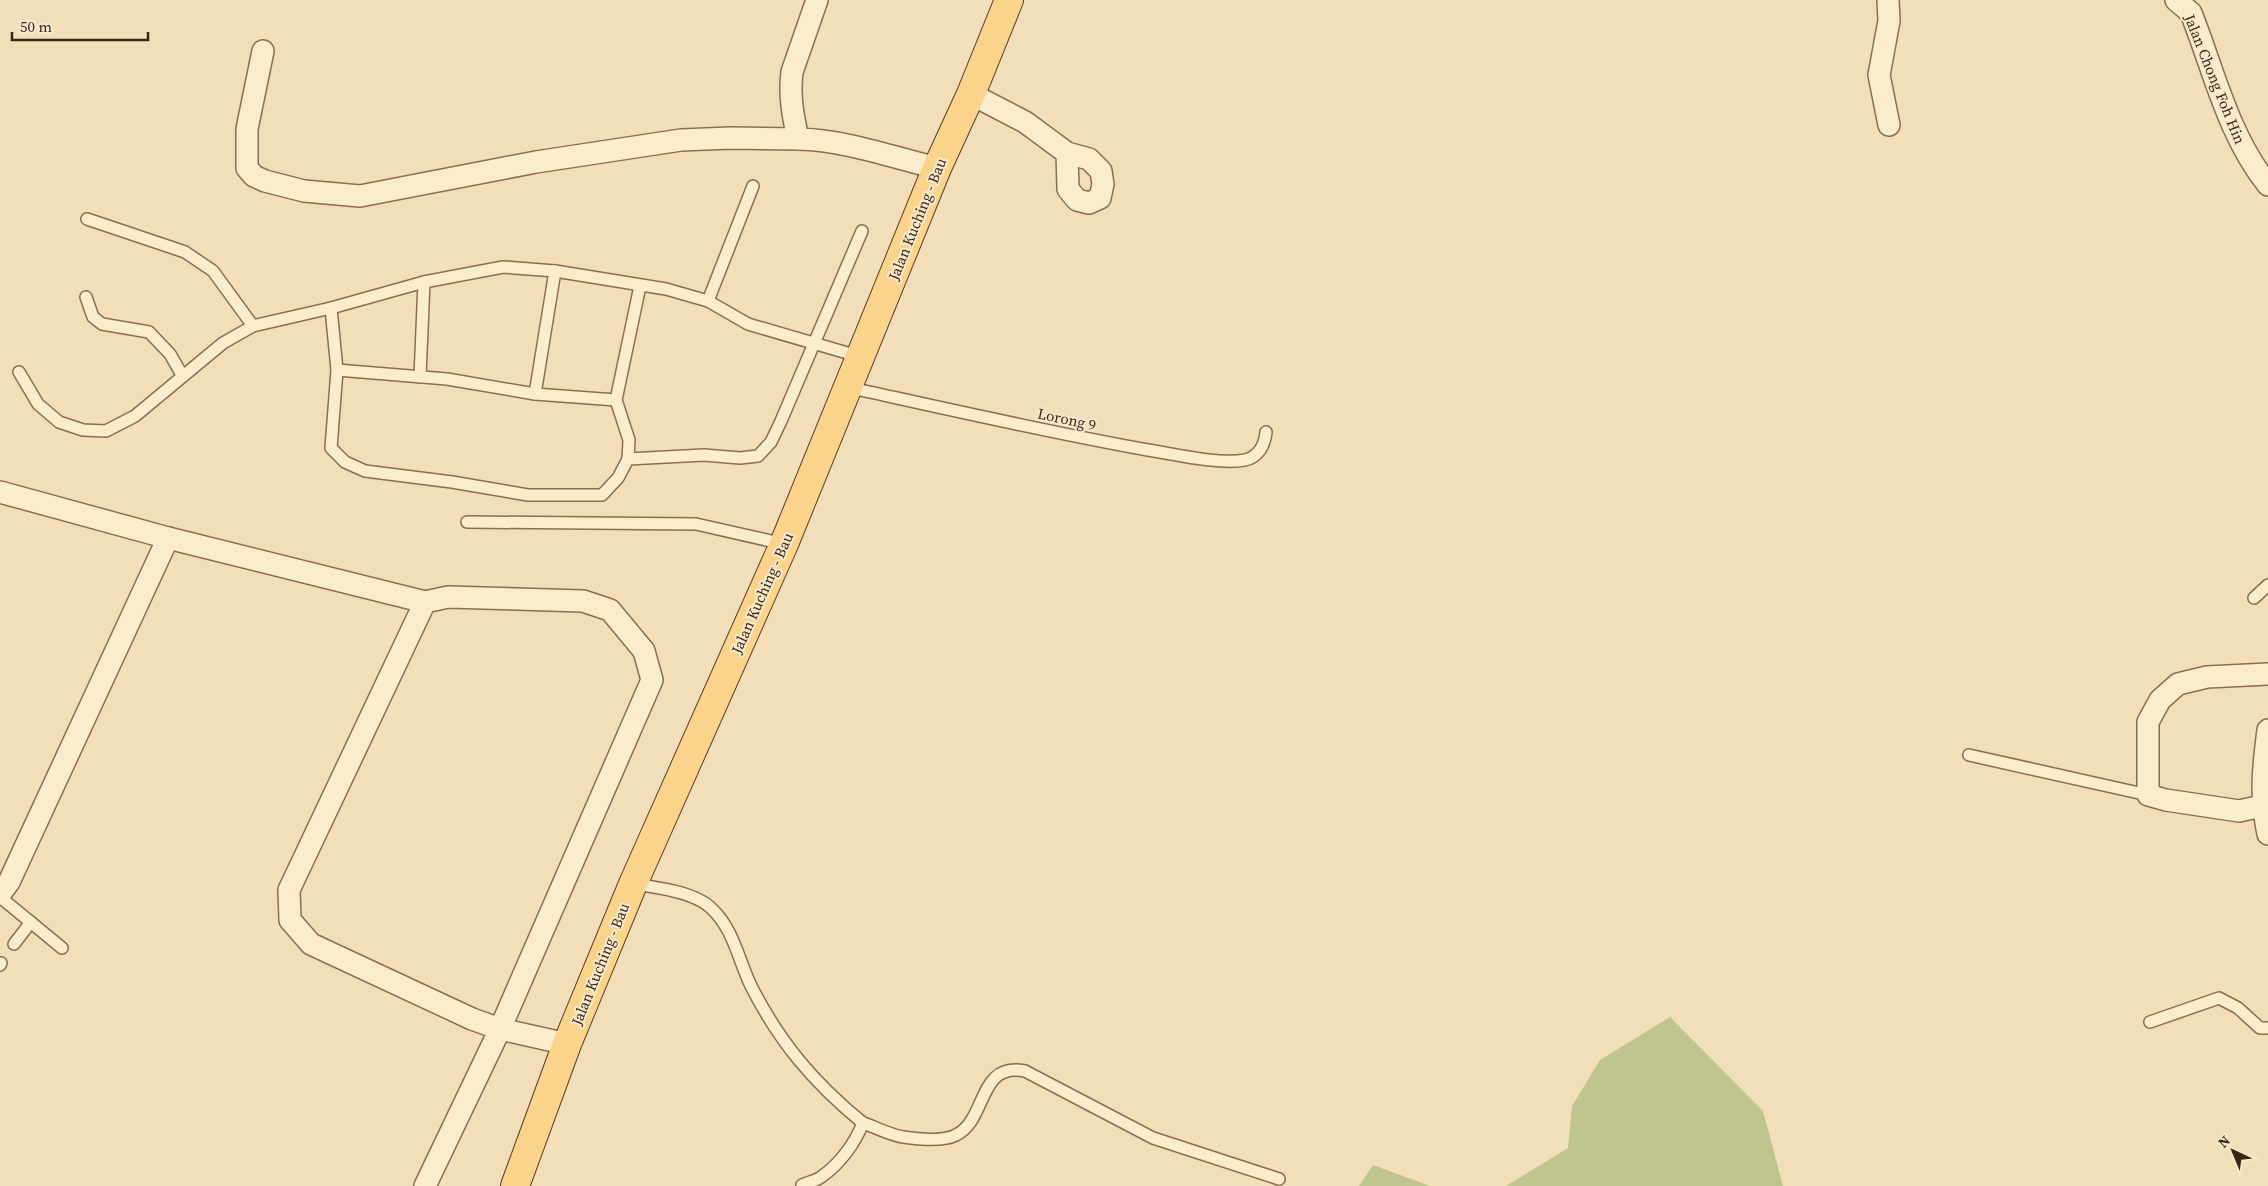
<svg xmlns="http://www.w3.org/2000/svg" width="2268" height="1186" font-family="'Source Serif 4',serif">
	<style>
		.cemetery { fill: #c0c48e }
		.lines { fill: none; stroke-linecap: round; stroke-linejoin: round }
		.lane-casing { stroke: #8a6e53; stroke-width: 14 }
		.street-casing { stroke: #8a6e53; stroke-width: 24 }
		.primary-casing { stroke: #573c28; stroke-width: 30 }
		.lane { stroke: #fcecce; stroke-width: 11 }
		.street { stroke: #fcecce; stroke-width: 21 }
		.primary { stroke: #fbd48c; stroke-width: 28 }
		.labels { text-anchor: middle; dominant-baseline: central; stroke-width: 4; stroke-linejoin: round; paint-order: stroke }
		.street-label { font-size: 15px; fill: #382719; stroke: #f9e9ca }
	</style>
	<rect width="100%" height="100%" fill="#f2dfba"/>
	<!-- cemetery -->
	<g class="cemetery">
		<path d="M1670 1017 1763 1111 1783 1186H1506L1568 1148 1572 1106 1600 1060Z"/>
		<path d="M1373 1165 1430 1186H1359Z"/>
	</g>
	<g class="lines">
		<defs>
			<g id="lane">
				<path d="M87 219 185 252 213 271 253 326"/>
				<path d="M555 271 535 394 616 400"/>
				<path d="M86 297 93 317 102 324 149 332 170 354 182 375"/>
				<path d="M708 301 753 186"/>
				<path d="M331 308 337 370 331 448 345 462 365 471 452 482 528 495H602L618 478 628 459 704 455 740 458 758 456 771 442 781 421 862 231"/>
				<path d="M337 370 447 379 535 394"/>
				<path d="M19 372 38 404 59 422 83 430 106 431 135 416 223 343 253 326 331 308 424 282 503 267 555 271 666 289 708 301 748 324 861 357"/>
				<path d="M420 377 424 282"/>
				<path d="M847 387C947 409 1047 432 1148 450 1174 454 1219 465 1245 460 1259 457 1265 444 1266 432"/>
				<path d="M628 459 629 440 616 400 640 286"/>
				<path d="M467 522 696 524 784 544"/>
				<path d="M2254 598 2268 585"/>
				<path d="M1969 755 2148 795"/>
				<path d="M633 884C655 887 696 892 712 909 734 930 738 959 751 986 780 1043 814 1083 863 1123 855 1143 840 1164 821 1177 816 1181 808 1182 802 1185"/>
				<path d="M0 897 62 948"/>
				<path d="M14 944 31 922"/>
				<path d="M0 965 1 963"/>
				<path d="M2150 1022 2219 998 2238 1008 2260 1028H2268"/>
				<path d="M863 1123C875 1127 890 1135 903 1137 917 1139 943 1142 956 1135 988 1119 977 1062 1025 1071L1153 1138 1279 1179"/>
			</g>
			<g id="street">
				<path d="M817 0 792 72C789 96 793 116 798 139 845 140 892 157 937 168"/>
				<path d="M1888 0 1889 21 1879 75 1889 125"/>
				<path d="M2176 0 2191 13C2214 71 2228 135 2268 185"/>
				<path d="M263 51 247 129V168L254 176 265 181 304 191 360 196 536 162 681 140 730 138 798 139"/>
				<path d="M971 94 1025 122 1067 153 1089 159 1101 171 1103 184 1100 198 1089 203 1077 200 1068 189 1067 153"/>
				<path d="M0 492 168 538 425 602"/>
				<path d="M2268 730C2263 768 2260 796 2268 834"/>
				<path d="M2262 806 2239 811 2166 800 2148 795V722L2160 700 2178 684 2207 677 2268 674"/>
				<path d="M0 894 9 882 168 538"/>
				<path d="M425 1186 500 1029 652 680 644 651 610 610 583 601 448 597 425 602 289 890 290 920 311 944 472 1019 500 1029 567 1044"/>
			</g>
			<path id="primary" d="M515 1186 567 1044 633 884 784 544 937 168 971 94 1009 0"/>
		</defs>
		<!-- lane casing -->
		<use href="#lane" class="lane-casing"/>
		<!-- street casing -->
		<use href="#street" class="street-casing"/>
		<!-- primary casing -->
		<use href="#primary" class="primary-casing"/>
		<!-- lane -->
		<use href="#lane" class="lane"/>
		<!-- street -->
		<use href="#street" class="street"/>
		<!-- primary -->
		<use href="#primary" class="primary"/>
	</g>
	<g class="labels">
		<!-- street labels -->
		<g class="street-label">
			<text transform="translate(2215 79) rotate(68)">Jalan Chong Foh Hin</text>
			<text transform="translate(917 219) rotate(-68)">Jalan Kuching - Bau</text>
			<text transform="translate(1067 419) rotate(12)">Lorong 9</text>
			<text transform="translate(762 593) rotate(-66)">Jalan Kuching - Bau</text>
			<text transform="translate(600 964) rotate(-68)">Jalan Kuching - Bau</text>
		</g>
	</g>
	<!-- north arrow -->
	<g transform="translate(2233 1151) rotate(316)" stroke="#f9e9ca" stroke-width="4" paint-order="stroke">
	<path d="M0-4L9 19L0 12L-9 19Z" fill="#382719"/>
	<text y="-8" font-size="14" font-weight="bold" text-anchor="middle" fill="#382719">N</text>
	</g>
	<!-- scale -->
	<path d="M12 32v8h136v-8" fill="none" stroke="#382719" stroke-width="2.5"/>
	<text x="20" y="32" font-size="15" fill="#382719" stroke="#f9e9ca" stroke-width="4" paint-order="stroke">50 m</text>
</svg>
